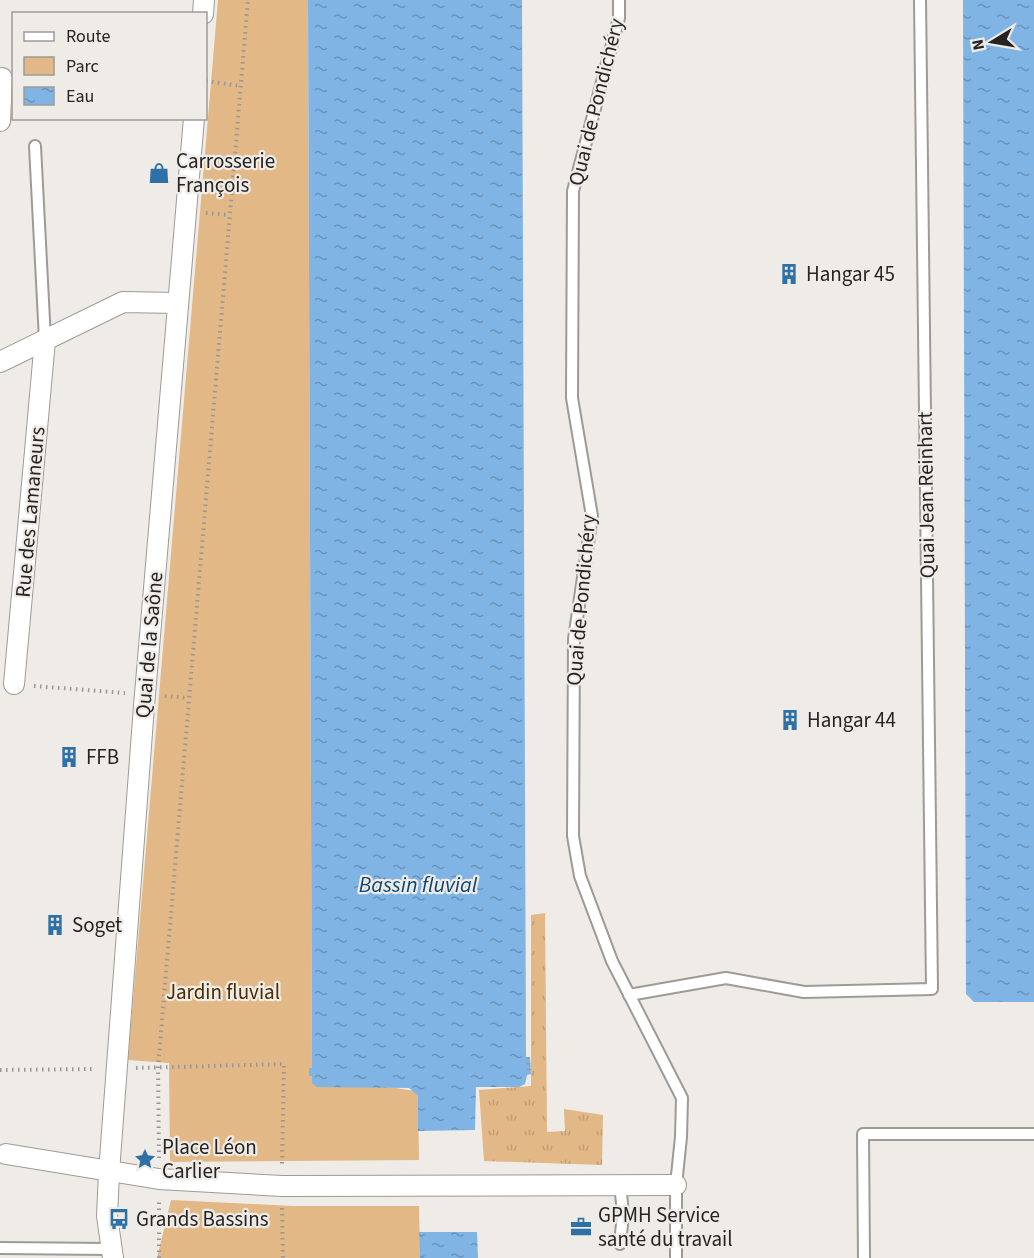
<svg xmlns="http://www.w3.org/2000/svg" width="1034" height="1258" font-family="'Source Sans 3',sans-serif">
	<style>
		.grass { fill: url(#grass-tufts) }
		.park { fill: #e2b887 }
		.water { fill: url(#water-ripples) }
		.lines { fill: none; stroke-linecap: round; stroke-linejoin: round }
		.service-casing { stroke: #9e9a96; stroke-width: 14 }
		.minor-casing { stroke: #9e9a96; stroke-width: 22 }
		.path { stroke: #999693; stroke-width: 4; stroke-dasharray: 1.5 4.5; stroke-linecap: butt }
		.service { stroke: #fff; stroke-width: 10 }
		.minor { stroke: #fff; stroke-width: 20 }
		.labels { text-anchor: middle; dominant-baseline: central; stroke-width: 4.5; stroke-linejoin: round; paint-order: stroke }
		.street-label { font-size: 21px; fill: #262423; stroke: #efebe6 }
		.poi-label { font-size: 21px; fill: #262423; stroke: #efebe6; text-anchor: start }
		.park-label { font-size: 21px; fill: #4b2c00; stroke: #efebe6 }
		.water-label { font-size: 22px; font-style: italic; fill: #0a4774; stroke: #efebe6 }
	</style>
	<defs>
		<pattern id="grass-tufts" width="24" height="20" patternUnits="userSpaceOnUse" patternTransform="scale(1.5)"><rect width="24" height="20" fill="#e2b887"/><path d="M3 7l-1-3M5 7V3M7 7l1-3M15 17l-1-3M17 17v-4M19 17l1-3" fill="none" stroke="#c29e74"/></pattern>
		<pattern id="water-ripples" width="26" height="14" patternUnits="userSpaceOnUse" patternTransform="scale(1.5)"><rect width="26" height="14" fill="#80b4e5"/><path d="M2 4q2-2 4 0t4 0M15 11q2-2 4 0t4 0" fill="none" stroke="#6992b9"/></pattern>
	</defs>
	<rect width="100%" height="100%" fill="#efebe6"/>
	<!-- grass -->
	<path class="grass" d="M545 913 547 1132 565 1131 564 1109 603 1115 602 1165 484 1161 479 1090 531 1086V915Z"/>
	<!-- park -->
	<g class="park">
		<path d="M218 0H308L312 1075 415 1091 418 1097 419 1160 170 1162 169 1063 128 1060Z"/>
		<path d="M171 1200 292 1206H419L420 1258H157Z"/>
	</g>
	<!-- water -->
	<g class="water">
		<path d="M308 0H522L526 1057 530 1058 531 1074 527 1075 525 1084 519 1087H476L475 1130 418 1131V1096L409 1088 317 1087 312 1083V1076H309V1068H312Z"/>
		<path d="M963 0H1034V1002H974L966 994Z"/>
		<path d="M419 1232H477L478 1258H420Z"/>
	</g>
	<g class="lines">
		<defs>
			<g id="service">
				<path d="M619 0V18L573 191 572 398 592 516 574 639 573 836 580 876 612 961 682 1098 681 1137 676 1185V1258"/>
				<path d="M35 146 45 340"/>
				<path d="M629 995 726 978 804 992 932 989 920 0"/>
				<path d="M620 1244 623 1214 620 1183"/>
				<path d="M0 1248 111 1249"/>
				<path d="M864 1258 863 1134H1034"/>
			</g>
			<g id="minor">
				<path d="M203 14 204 0"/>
				<path d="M0 121 2 78"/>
				<path d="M0 362 123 302 177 303"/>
				<path d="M14 684 45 340"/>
				<path d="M6 1154 159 1179 282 1186 676 1185"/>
				<path d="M113 1258 107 1216 109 1172 144 706 194 118"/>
			</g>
		</defs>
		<!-- service casing -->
		<use href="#service" class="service-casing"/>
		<!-- minor casing -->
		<use href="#minor" class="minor-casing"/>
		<!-- path -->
		<g class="path">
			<path d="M206 81 240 86"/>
			<path d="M206 213 229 215"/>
			<path d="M34 686 125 693"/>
			<path d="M165 696 189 698"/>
			<path d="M528 1057 529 1075"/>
			<path d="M136 1068 284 1064 282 1164"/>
			<path d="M0 1070 96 1069"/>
			<path d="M159 1158 158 1068 248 0"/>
			<path d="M282 1208 283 1258"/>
			<path d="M159 1258V1199"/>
		</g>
		<!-- service -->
		<use href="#service" class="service"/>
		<!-- minor -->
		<use href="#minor" class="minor"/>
	</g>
	<!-- icons -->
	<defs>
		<symbol id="shop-bare" viewBox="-9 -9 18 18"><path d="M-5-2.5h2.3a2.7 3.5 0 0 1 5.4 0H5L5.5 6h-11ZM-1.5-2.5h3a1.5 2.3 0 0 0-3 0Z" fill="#2f70a6" stroke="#efebe6" stroke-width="2.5" paint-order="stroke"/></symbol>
		<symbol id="building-bare" viewBox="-9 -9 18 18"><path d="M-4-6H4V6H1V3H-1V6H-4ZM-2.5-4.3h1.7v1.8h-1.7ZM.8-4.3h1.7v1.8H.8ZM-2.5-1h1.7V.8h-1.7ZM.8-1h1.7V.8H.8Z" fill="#2f70a6" stroke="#efebe6" stroke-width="2.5" paint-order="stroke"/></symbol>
		<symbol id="sight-bare" viewBox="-9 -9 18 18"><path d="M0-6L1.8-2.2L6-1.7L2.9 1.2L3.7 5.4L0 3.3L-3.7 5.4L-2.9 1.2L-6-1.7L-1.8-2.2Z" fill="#2f70a6" stroke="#efebe6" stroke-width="2.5" paint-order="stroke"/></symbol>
		<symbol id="bus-bare" viewBox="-9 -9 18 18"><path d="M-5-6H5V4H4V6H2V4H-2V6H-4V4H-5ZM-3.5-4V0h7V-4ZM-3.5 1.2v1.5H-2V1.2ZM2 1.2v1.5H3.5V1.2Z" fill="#2f70a6" stroke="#efebe6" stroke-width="2.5" paint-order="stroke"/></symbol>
		<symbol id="office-bare" viewBox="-9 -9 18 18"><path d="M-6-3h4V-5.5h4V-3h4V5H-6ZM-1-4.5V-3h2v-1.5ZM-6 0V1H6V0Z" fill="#2f70a6" stroke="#efebe6" stroke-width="2.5" paint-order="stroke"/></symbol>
	</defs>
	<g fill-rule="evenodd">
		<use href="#shop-bare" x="144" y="158" width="30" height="30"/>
		<use href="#building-bare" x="774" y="259" width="30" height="30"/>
		<use href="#building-bare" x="775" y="705" width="30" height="30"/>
		<use href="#building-bare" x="54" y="742" width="30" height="30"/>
		<use href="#building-bare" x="40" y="910" width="30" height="30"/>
		<use href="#sight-bare" x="130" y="1144" width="30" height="30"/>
		<use href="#bus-bare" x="104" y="1204" width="30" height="30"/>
		<use href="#office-bare" x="566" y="1212" width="30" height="30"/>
	</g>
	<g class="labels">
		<!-- street labels -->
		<g class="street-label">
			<text transform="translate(596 102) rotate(-76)">Quai de Pondichéry</text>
			<text transform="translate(926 495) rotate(-91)">Quai Jean Reinhart</text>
			<text transform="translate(30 512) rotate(-85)">Rue des Lamaneurs</text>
			<text transform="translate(581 600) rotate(-85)">Quai de Pondichéry</text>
			<text transform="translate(149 645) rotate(-85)">Quai de la Saône</text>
		</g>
		<!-- poi labels -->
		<g class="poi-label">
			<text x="176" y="161">Carrosserie<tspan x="176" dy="24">François</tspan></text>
			<text x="806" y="274">Hangar 45</text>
			<text x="807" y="720">Hangar 44</text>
			<text x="86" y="757">FFB</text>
			<text x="72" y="925">Soget</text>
			<text x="162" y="1147">Place Léon<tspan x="162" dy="24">Carlier</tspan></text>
			<text x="598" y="1215">GPMH Service<tspan x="598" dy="24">santé du travail</tspan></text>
			<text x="136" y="1219">Grands Bassins</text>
		</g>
		<!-- park labels -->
		<g class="park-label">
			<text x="223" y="992">Jardin fluvial</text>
		</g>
		<!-- water labels -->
		<g class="water-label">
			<text x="418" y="885">Bassin fluvial</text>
		</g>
	</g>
	<!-- legend -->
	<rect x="12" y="12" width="195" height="108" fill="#efebe6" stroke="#9f9b98" stroke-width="1.5"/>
	<rect x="24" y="32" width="30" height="9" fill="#ffffff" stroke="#9f9b98" stroke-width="1.5"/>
	<text x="66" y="42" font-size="18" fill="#262423">Route</text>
	<rect x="24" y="57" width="30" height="18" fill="#e2b887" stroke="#9f9b98" stroke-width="1.5"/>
	<text x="66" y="72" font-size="18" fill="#262423">Parc</text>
	<rect x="24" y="87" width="30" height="18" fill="url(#water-ripples)" stroke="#9f9b98" stroke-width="1.5"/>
	<text x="66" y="102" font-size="18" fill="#262423">Eau</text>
	<!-- north arrow -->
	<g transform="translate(992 42) rotate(259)" stroke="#efebe6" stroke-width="4.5" paint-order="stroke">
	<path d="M0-4.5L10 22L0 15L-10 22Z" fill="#262423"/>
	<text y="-9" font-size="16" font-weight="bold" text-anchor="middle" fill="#262423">N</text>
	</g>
</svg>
